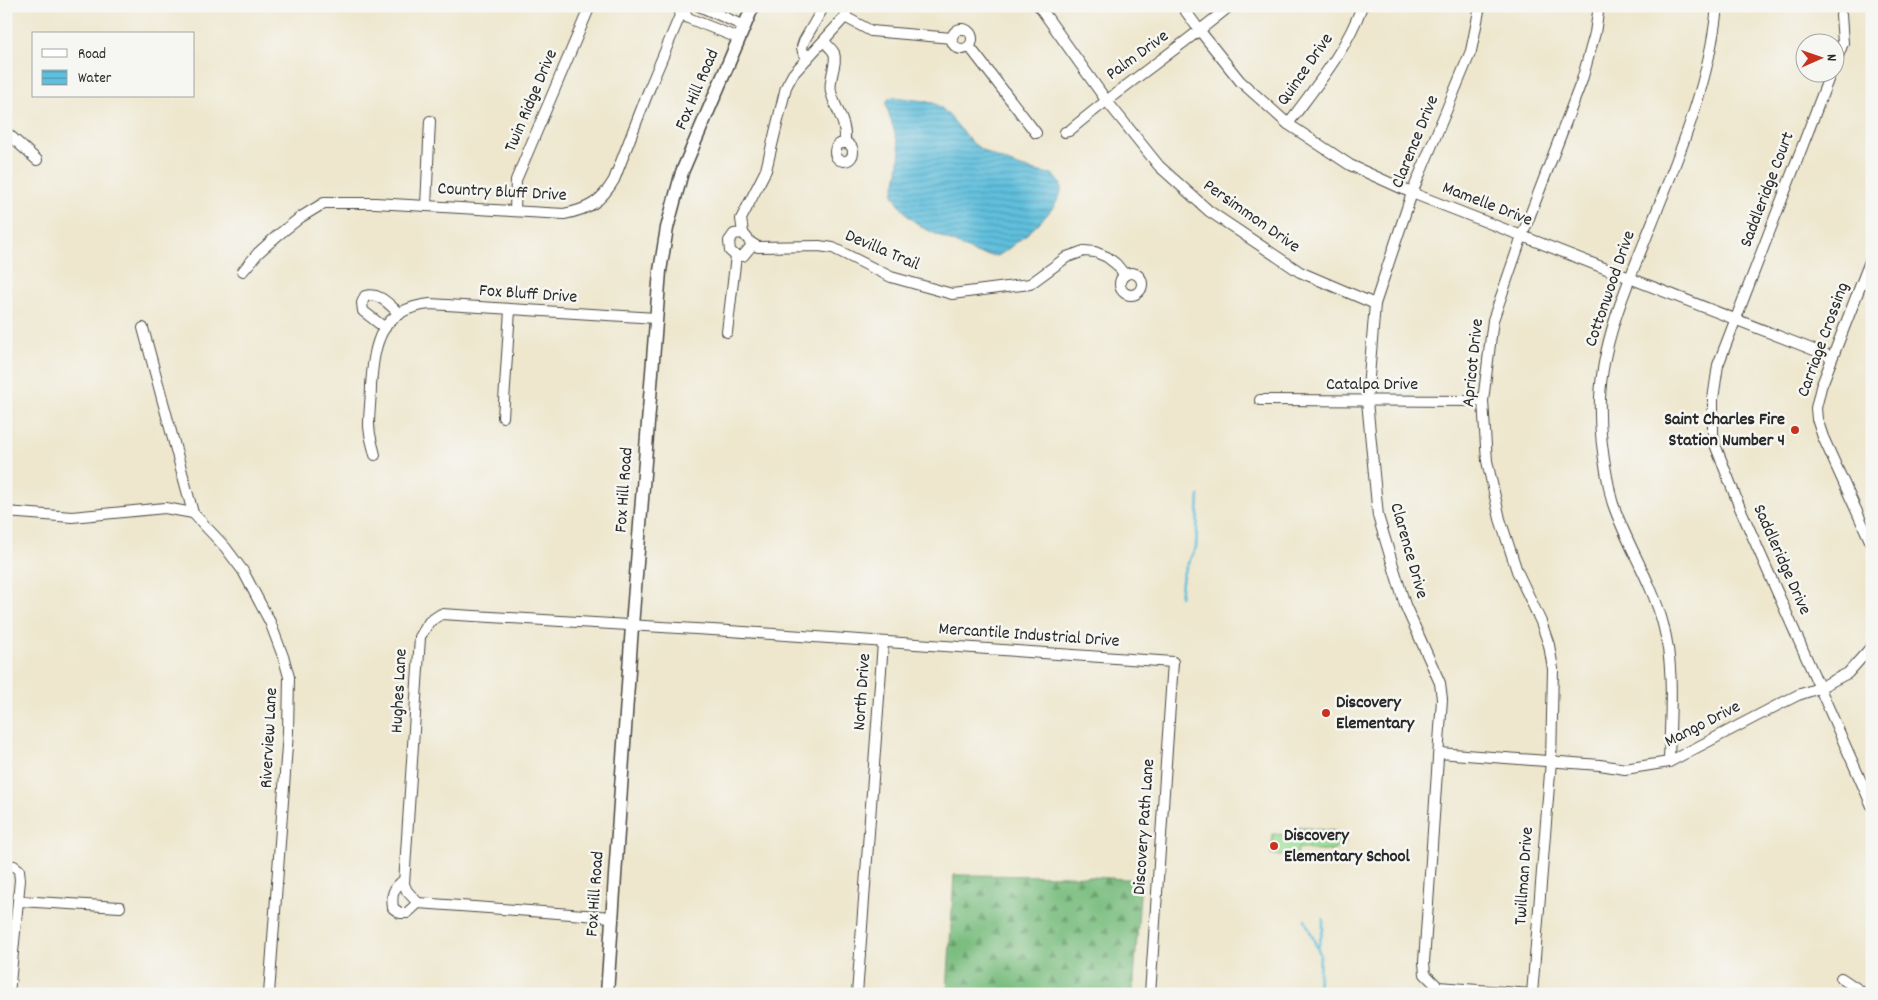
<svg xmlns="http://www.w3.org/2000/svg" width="1878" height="1000" font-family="Dekko,sans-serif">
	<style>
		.forest { fill: url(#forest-firs); stroke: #537456 }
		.park { fill: #9adf97; stroke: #628561 }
		.water { fill: url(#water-rules); stroke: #457584 }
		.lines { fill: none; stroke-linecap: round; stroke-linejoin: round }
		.stream { stroke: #5fbfdd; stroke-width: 2.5 }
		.minor-casing { stroke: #484743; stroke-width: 12 }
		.tertiary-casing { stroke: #484743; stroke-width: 15 }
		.minor { stroke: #fff; stroke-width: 10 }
		.tertiary { stroke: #fff; stroke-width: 12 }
		.poi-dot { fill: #c8321e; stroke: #f6f6f2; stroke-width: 2 }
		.labels { text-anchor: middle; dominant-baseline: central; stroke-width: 5; stroke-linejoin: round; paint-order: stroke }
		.street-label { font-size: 18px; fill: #2b2b2b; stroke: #f6f6f2 }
		.poi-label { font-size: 18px; font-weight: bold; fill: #2b2b2b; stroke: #f6f6f2; text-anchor: start }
	</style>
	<defs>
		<pattern id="forest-firs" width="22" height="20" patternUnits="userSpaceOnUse" patternTransform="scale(1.25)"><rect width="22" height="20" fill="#7bbe80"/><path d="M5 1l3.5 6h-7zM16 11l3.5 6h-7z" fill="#659b69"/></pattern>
		<pattern id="water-rules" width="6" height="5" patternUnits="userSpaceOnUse" patternTransform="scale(1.25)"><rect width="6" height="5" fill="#5fbfdd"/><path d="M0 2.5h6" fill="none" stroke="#4f9bb3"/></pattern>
	</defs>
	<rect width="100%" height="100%" fill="#f6f6f2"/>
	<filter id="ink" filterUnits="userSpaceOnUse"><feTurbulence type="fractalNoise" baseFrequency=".02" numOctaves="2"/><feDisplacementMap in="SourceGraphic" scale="10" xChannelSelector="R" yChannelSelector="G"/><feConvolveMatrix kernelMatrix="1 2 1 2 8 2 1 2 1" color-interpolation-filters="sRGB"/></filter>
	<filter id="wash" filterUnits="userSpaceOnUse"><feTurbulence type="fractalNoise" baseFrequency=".0096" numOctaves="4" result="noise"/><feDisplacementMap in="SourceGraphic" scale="20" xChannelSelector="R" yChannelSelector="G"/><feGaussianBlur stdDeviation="1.12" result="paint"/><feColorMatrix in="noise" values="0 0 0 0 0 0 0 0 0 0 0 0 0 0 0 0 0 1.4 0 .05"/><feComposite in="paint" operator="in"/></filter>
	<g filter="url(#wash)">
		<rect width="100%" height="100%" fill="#eee7ce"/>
		<!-- forest -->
		<path class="forest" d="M954 875 1076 876 1141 880 1133 994H947Z"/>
		<!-- park -->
		<path class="park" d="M1299 827 1335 831 1346 839V842C1330 856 1317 850 1298 848L1297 857 1271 854 1273 834 1298 836Z"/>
		<!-- water -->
		<path class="water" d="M895 97C906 99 922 100 933 103 947 108 962 134 974 144 991 158 1030 172 1052 174 1055 177 1059 180 1060 183 1070 204 1013 246 998 256L978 254 921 227 908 216 893 195 898 173 900 150 886 104 889 98Z"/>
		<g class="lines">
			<!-- stream -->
			<g class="stream">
				<path d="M1180 597 1183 574 1196 547 1199 496"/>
				<path d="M1305 920 1320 954 1318 994"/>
				<path d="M1318 948 1323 930V919"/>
			</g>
		</g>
	</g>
	<g filter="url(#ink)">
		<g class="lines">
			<defs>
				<g id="minor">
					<path d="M699 6 744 26"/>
					<path d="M848 6 845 17 793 74 786 87 766 170 741 219 743 233 751 243 758 247 819 246 833 248 891 277 952 294 1030 284 1067 257 1084 251 1095 252 1107 257 1116 264 1125 275"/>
					<path d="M1039 6 1106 100 1159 166 1209 211 1300 272 1375 304"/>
					<path d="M1182 6 1200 31 1240 81 1288 124 1350 165 1412 193 1832 357"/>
					<path d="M1480 6 1471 51 1412 193 1375 304 1367 401 1378 516 1405 605 1440 683 1442 699 1424 962 1425 974 1438 987 1532 994"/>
					<path d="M685 7 683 8 688 18 738 38"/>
					<path d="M845 17 871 31 952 38"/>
					<circle cx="962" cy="39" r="10"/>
					<path d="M824 41C827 45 832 49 834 53 838 63 828 79 831 92 836 111 847 122 845 143"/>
					<path d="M969 46 1036 133"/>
					<path d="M808 58 803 52 802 47 804 41 824 6"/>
					<path d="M1836 61 1843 43 1841 15"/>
					<path d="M1831 72 1718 365 1713 399V434L1716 447 1740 508 1872 806"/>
					<path d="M1288 124C1316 86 1346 51 1362 6"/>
					<path d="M6 132 37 160"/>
					<path d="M1065 132 1069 131C1121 87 1178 49 1230 6"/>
					<circle cx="844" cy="152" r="9"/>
					<path d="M426 206 430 121"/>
					<path d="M515 211 516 180 590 6"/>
					<path d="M743 233 734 234 729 241 730 251 736 256H743L753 244"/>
					<path d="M1872 256 1821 387 1816 408 1817 419 1823 437 1872 545"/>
					<path d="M243 271 258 253 278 235 301 217 324 203H375L564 214C589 209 601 202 614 180L650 87 684 6"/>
					<circle cx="1131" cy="284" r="11"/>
					<path d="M143 328 193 513 225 547 243 571 270 622 284 659 289 677 288 732 269 994"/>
					<path d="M385 328 363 311 362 303 365 296C380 292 389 305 400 314"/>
					<path d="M727 332 736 256"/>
					<path d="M1260 400 1483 401"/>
					<path d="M503 417 510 310"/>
					<path d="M375 455C373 446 369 435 369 425 369 412 371 399 371 386 374 343 380 309 430 304L656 318"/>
					<path d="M6 512 72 517 165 508 193 513"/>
					<path d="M1439 753 1600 765 1625 769 1669 762 1778 705 1798 695 1819 688 1848 673 1872 646"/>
					<path d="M1669 762C1670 716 1675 668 1663 624 1652 582 1627 545 1613 504 1610 495 1609 486 1607 477 1602 451 1599 425 1600 398 1602 345 1624 292 1644 243 1674 167 1709 89 1717 6"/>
					<path d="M6 865 14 866 19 870 20 880 9 994"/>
					<path d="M404 880C393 888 391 895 393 908L400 913H407L418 903"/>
					<path d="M19 901 120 907"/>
					<path d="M612 917 418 903 407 891 404 884 420 637 429 622 441 614 729 631 1173 662 1150 994"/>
					<path d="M1841 978 1865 994"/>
					<path d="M857 994 883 643"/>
					<path d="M1532 994 1551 761 1553 669 1549 645 1541 622 1517 571 1500 519 1487 461 1483 401 1493 320 1522 236 1582 80 1595 33 1599 6"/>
				</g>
				<path id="tertiary" d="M607 994 632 626 660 271 667 228 682 172 753 6"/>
			</defs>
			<!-- minor casing -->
			<use href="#minor" class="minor-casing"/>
			<!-- tertiary casing -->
			<use href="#tertiary" class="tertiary-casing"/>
			<!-- minor -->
			<use href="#minor" class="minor"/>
			<!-- tertiary -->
			<use href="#tertiary" class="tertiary"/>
		</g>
	</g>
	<!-- markers -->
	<g class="poi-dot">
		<circle cx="1795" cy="430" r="5"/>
		<circle cx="1326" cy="713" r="5"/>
		<circle cx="1274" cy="846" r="5"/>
	</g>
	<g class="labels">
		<!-- street labels -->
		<g class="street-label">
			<text transform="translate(1138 56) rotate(-36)">Palm Drive</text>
			<text transform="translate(1306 70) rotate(-55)">Quince Drive</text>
			<text transform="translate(698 90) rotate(-67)">Fox Hill Road</text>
			<text transform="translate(532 101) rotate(-67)">Twin Ridge Drive</text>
			<text transform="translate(1416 142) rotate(-68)">Clarence Drive</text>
			<text transform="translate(1768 190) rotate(-69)">Saddleridge Court</text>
			<text transform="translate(502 193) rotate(3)">Country Bluff Drive</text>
			<text transform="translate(1487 205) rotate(21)">Mamelle Drive</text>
			<text transform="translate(1251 217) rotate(35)">Persimmon Drive</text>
			<text transform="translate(882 251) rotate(23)">Devilla Trail</text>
			<text transform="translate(1611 289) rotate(-71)">Cottonwood Drive</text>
			<text transform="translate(528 295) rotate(4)">Fox Bluff Drive</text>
			<text transform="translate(1824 340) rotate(-70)">Carriage Crossing</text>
			<text transform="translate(1474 363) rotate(-84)">Apricot Drive</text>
			<text x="1372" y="385">Catalpa Drive</text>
			<text transform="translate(625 490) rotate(-86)">Fox Hill Road</text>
			<text transform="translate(1408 551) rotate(74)">Clarence Drive</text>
			<text transform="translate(1781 560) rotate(66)">Saddleridge Drive</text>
			<text transform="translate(1029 636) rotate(4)">Mercantile Industrial Drive</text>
			<text transform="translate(400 691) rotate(-87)">Hughes Lane</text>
			<text transform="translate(863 692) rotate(-86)">North Drive</text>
			<text transform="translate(1703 725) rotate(-27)">Mango Drive</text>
			<text transform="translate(270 738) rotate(-87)">Riverview Lane</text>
			<text transform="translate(1145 827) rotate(-86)">Discovery Path Lane</text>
			<text transform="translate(1525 876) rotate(-86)">Twillman Drive</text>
			<text transform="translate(596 894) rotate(-86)">Fox Hill Road</text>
		</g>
		<!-- poi labels -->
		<g class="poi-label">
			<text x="1785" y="420" text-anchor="end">Saint Charles Fire<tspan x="1785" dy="21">Station Number 4</tspan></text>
			<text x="1336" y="703">Discovery<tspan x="1336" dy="21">Elementary</tspan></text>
			<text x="1284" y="836">Discovery<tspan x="1284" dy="21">Elementary School</tspan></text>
		</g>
	</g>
	<!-- margin -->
	<rect width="1878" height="1000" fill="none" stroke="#f6f6f2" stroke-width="25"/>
	<!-- legend -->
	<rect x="32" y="32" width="162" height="65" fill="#f6f6f2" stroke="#a5a5a2"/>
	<rect x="42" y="49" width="25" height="8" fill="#ffffff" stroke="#a5a5a2"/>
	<text x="78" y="58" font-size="15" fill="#2b2b2b">Road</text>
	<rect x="42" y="70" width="25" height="15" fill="url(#water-rules)" stroke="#a5a5a2"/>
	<text x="78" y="82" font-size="15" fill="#2b2b2b">Water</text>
	<!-- north arrow -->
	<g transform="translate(1820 58) rotate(88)"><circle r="24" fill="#f6f6f2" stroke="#a5a5a2"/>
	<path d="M0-4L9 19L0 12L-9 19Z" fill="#c8321e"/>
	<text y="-8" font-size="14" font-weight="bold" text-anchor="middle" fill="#2b2b2b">N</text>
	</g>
</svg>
